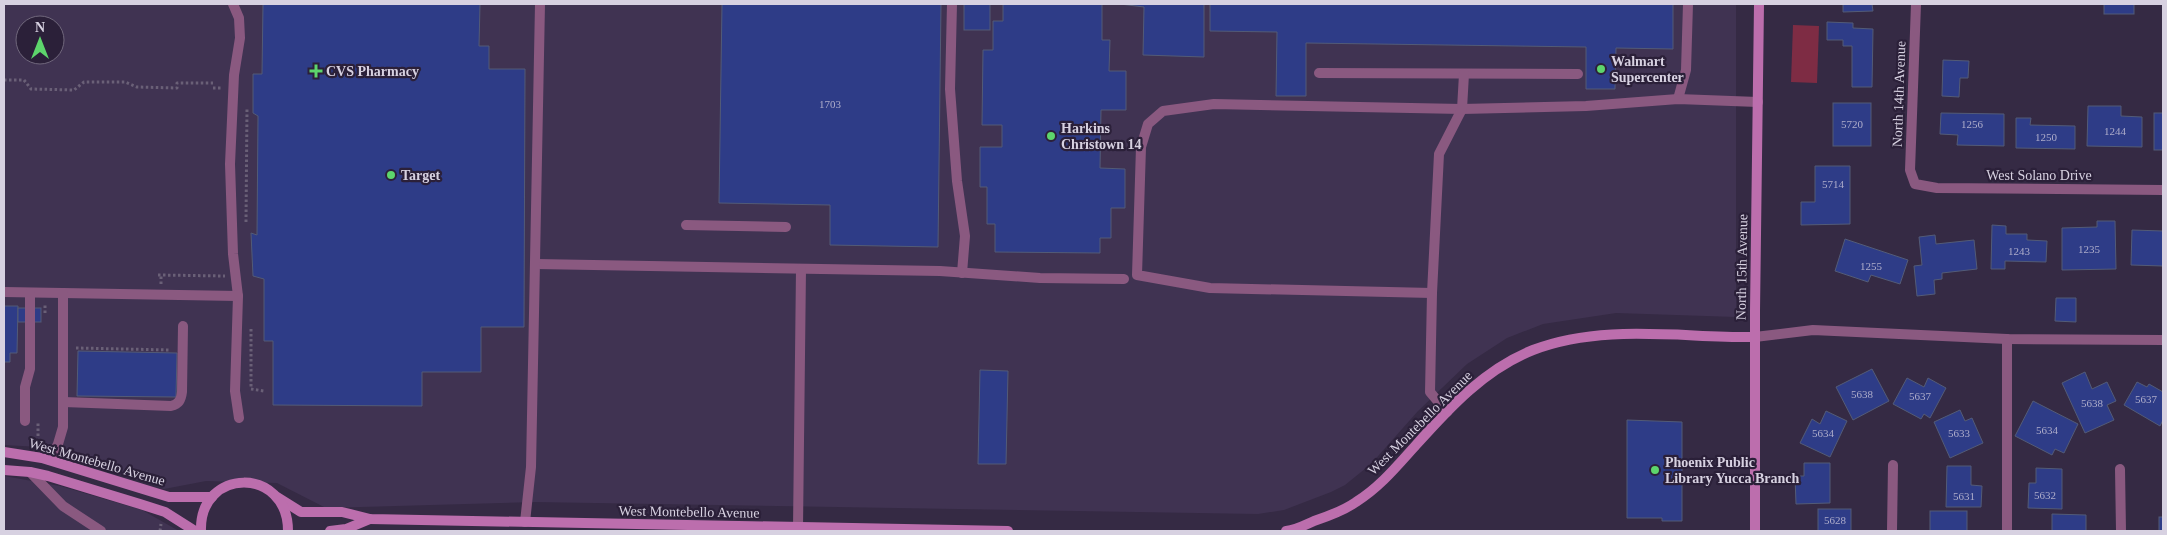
<svg xmlns="http://www.w3.org/2000/svg" width="2167" height="535" font-family="'Times New Roman',serif">
	<style>
		.built { fill: #403352; fill-rule: evenodd }
		.green { fill: #7e2c44 }
		.building { fill: #2e3c87; stroke: #535b77 }
		.lines { fill: none; stroke-linecap: round; stroke-linejoin: round }
		.path { stroke: #6a6077; stroke-width: 3; stroke-dasharray: 2.5 2.5; stroke-linecap: butt }
		.lane { stroke: #8a5980; stroke-width: 10 }
		.street { stroke: #8a5980; stroke-width: 10 }
		.secondary { stroke: #bc6ead; stroke-width: 10 }
		.poi-dot { fill: #5dd56c; stroke: #2b2039; stroke-width: 2 }
		.labels { text-anchor: middle; dominant-baseline: central; stroke-width: 4.5; stroke-linejoin: round; paint-order: stroke }
		.number-label { font-size: 11px; fill: #adacca }
		.poi-label { font-size: 14px; font-weight: bold; fill: #d7d1e1; stroke: #2b2039; text-anchor: start }
		.street-label { font-size: 14px; fill: #d7d1e1; stroke: #2b2039 }
	</style>
	<rect width="100%" height="100%" fill="#352a44"/>
	<!-- built -->
	<g class="built">
		<path d="M4 4H1736V317L1616 313 1543 324 1507 338 1467 364 1418 411 1371 464 1345 485 1331 492 1284 510 1258 514 534 502 326 508 277 483 206 481 164 489 40 447 4 445ZM25 25H55V55H25Z"/>
		<path d="M4 476 60 486 142 510 179 531H4Z"/>
	</g>
	<!-- green -->
	<path class="green" d="M1793 25 1819 26 1817 83 1791 82Z"/>
	<!-- building -->
	<g class="building">
		<path d="M263 4H480L479 46H489V69H525L524 327H481V372H422V406L273 405V341H264V279L253 276 251 233 257 235 258 116 253 113V74H262Z"/>
		<path d="M722 4H941L938 247 830 245V205L719 203Z"/>
		<rect x="964" y="4" width="26" height="26"/>
		<path d="M1003 4H1102V40H1110L1109 71H1126V110H1101L1100 168 1125 169V208H1111V238H1100V253L995 252V224H987V187H980V147H1002V125H982L983 50H993V21H1003Z"/>
		<path d="M1120 4H1204V57L1143 55 1144 7Z"/>
		<path d="M1210 4H1673V49L1616 48 1615 89H1586V47L1306 43V96H1276L1277 32 1210 31Z"/>
		<path d="M1843 4H1872L1873 11 1843 12Z"/>
		<rect x="2104" y="4" width="30" height="10"/>
		<path d="M1827 22 1853 23V28L1873 29 1872 87H1852V46H1843V40H1827Z"/>
		<path d="M1943 60 1969 61 1968 78H1960L1959 97 1942 96Z"/>
		<rect x="1833" y="103" width="38" height="43"/>
		<path d="M2088 106H2121V116L2142 117V147L2087 146Z"/>
		<path d="M1941 113 2004 114V146L1957 145 1958 135 1940 134Z"/>
		<rect x="2154" y="113" width="9" height="37"/>
		<path d="M2016 118H2031L2030 125 2075 126V149L2016 148Z"/>
		<path d="M1815 166H1850V224L1801 225V202H1815Z"/>
		<path d="M2097 221H2115L2116 269 2062 270V228L2097 227Z"/>
		<path d="M1992 225 2006 226V234H2027V240L2047 241 2046 262 2005 261V269H1991Z"/>
		<path d="M2132 230 2163 231V266L2131 265Z"/>
		<path d="M1935 235 1936 244 1974 240 1977 269 1942 273V279L1934 280 1935 294 1917 296 1914 266 1922 265 1919 237Z"/>
		<path d="M1845 239 1908 260 1900 284 1871 275 1868 282 1835 271Z"/>
		<path d="M2056 298H2076V322L2055 321Z"/>
		<path d="M4 306H18L17 353H10V362H4Z"/>
		<rect x="18" y="308" width="23" height="14"/>
		<path d="M78 351 177 353 176 397 77 396Z"/>
		<path d="M1872 369 1889 401 1853 420 1836 387Z"/>
		<path d="M980 370 1008 371 1006 464H978Z"/>
		<path d="M2085 372 2092 389 2107 382 2116 401 2107 405 2114 420 2085 433 2062 383Z"/>
		<path d="M1907 378 1924 387 1928 378 1946 388 1930 418 1924 414 1921 419 1893 404Z"/>
		<path d="M2137 382 2147 387 2149 384 2163 392V420L2160 426 2124 405Z"/>
		<path d="M2033 401 2078 424 2064 453 2055 449 2052 455 2015 436Z"/>
		<path d="M1960 410 1965 421 1972 418 1983 443 1950 458 1934 422Z"/>
		<path d="M1826 411 1847 421 1830 457 1800 443 1812 419 1820 424Z"/>
		<path d="M1627 420 1682 422V521H1662V518H1627Z"/>
		<path d="M1804 463H1830V503L1796 504 1795 476H1804Z"/>
		<path d="M1947 466H1971V485L1982 486 1981 507H1946Z"/>
		<path d="M2036 468 2062 469V509L2028 508 2029 483H2036Z"/>
		<rect x="1818" y="509" width="33" height="22"/>
		<rect x="1930" y="511" width="37" height="20"/>
		<path d="M2052 514 2086 515V531H2052Z"/>
		<rect x="2159" y="517" width="4" height="14"/>
	</g>
	<g class="lines">
		<!-- path -->
		<g class="path">
			<path d="M4 80H24L31 89 74 90 84 82H125L137 87 177 88V83H213"/>
			<path d="M213 88H223"/>
			<path d="M246 222 247 108"/>
			<path d="M158 275 225 276"/>
			<path d="M161 284V275"/>
			<path d="M45 313V304"/>
			<path d="M251 329V389L264 391"/>
			<path d="M76 348 171 350"/>
			<path d="M38 436V422"/>
			<path d="M160 531 161 524"/>
		</g>
		<!-- lane -->
		<g class="lane">
			<path d="M233 4 239 18 240 38 234 75 230 164 233 254 238 296 235 391 239 418"/>
			<path d="M952 4 950 89 957 181 965 236 962 273"/>
			<path d="M1319 73 1578 74"/>
			<path d="M1678 99 1686 70 1688 4"/>
			<path d="M686 225 786 227"/>
			<path d="M536 264 940 271 1040 278 1124 279"/>
			<path d="M4 292 238 296"/>
			<path d="M1432 293 1210 288 1137 275 1141 147 1148 124 1163 111 1214 104 1462 109 1586 106 1678 99 1758 102"/>
			<path d="M1755 337 1813 330 2007 339 2163 340"/>
			<path d="M64 402 171 406C179 404 181 400 182 392L183 326"/>
			<path d="M1447 412 1430 392 1432 293 1439 154 1462 109 1464 74"/>
			<path d="M25 421V387L30 369V293"/>
			<path d="M50 460 58 444 63 427V293"/>
			<path d="M30 472 63 506 101 531"/>
			<path d="M525 522 531 467 540 4"/>
			<path d="M798 528 801 269"/>
			<path d="M2007 531V339"/>
		</g>
		<!-- street -->
		<g class="street">
			<path d="M1916 4 1910 170 1915 184 1937 188 2163 190"/>
			<path d="M2120 469 2121 531"/>
			<path d="M1892 531 1893 465"/>
		</g>
		<!-- secondary -->
		<g class="secondary">
			<path d="M4 452 42 458 169 497H212"/>
			<path d="M4 470 30 472 48 476 140 504 165 512 195 531"/>
			<path d="M277 497 301 512H342L370 519 1008 531"/>
			<path d="M201 531C199 467 288 466 288 531"/>
			<path d="M330 531 346 529 370 519"/>
			<path d="M1286 531C1296 530 1305 525 1314 521 1329 516 1343 511 1356 502 1380 487 1397 466 1416 445 1450 407 1485 369 1533 350 1603 323 1682 338 1755 337"/>
			<path d="M1755 531V311L1759 4"/>
		</g>
	</g>
	<!-- markers -->
	<g class="poi-dot">
		<circle cx="1601" cy="69" r="5"/>
		<path d="M313.5 63.5h5v5h5v5h-5v5h-5v-5h-5v-5h5z"/>
		<circle cx="1051" cy="136" r="5"/>
		<circle cx="391" cy="175" r="5"/>
		<circle cx="1655" cy="470" r="5"/>
	</g>
	<g class="labels">
		<!-- number labels -->
		<g class="number-label">
			<text x="830" y="104">1703</text>
			<text x="1852" y="124">5720</text>
			<text x="1972" y="124">1256</text>
			<text x="2115" y="131">1244</text>
			<text x="2046" y="137">1250</text>
			<text x="1833" y="184">5714</text>
			<text x="2089" y="249">1235</text>
			<text x="2019" y="251">1243</text>
			<text x="1871" y="266">1255</text>
			<text x="1862" y="394">5638</text>
			<text x="1920" y="396">5637</text>
			<text x="2146" y="399">5637</text>
			<text x="2092" y="403">5638</text>
			<text x="2047" y="430">5634</text>
			<text x="1823" y="433">5634</text>
			<text x="1959" y="433">5633</text>
			<text x="2045" y="495">5632</text>
			<text x="1964" y="496">5631</text>
			<text x="1835" y="520">5628</text>
		</g>
		<!-- poi labels -->
		<g class="poi-label">
			<text x="1611" y="61">Walmart<tspan x="1611" dy="16">Supercenter</tspan></text>
			<text x="326" y="71">CVS Pharmacy</text>
			<text x="1061" y="128">Harkins<tspan x="1061" dy="16">Christown 14</tspan></text>
			<text x="401" y="175">Target</text>
			<text x="1665" y="462">Phoenix Public<tspan x="1665" dy="16">Library Yucca Branch</tspan></text>
		</g>
		<!-- street labels -->
		<g class="street-label">
			<text transform="translate(1899 94) rotate(-88)">North 14th Avenue</text>
			<text x="2039" y="175">West Solano Drive</text>
			<text transform="translate(1742 267) rotate(-89)">North 15th Avenue</text>
			<text transform="translate(1420 423) rotate(-45)">West Montebello Avenue</text>
			<text transform="translate(97 462) rotate(16)">West Montebello Avenue</text>
			<text transform="translate(689 512) rotate(1)">West Montebello Avenue</text>
		</g>
	</g>
	<!-- border -->
	<rect width="2167" height="535" fill="none" stroke="#d7d1e1" stroke-width="10"/>
	<!-- north arrow -->
	<g transform="translate(40 40)"><circle r="24" fill="#2b2039" stroke="#70677c"/>
	<path d="M0-4L9 19L0 12L-9 19Z" fill="#5dd56c"/>
	<text y="-8" font-size="14" font-weight="bold" text-anchor="middle" fill="#d7d1e1">N</text>
	</g>
</svg>
